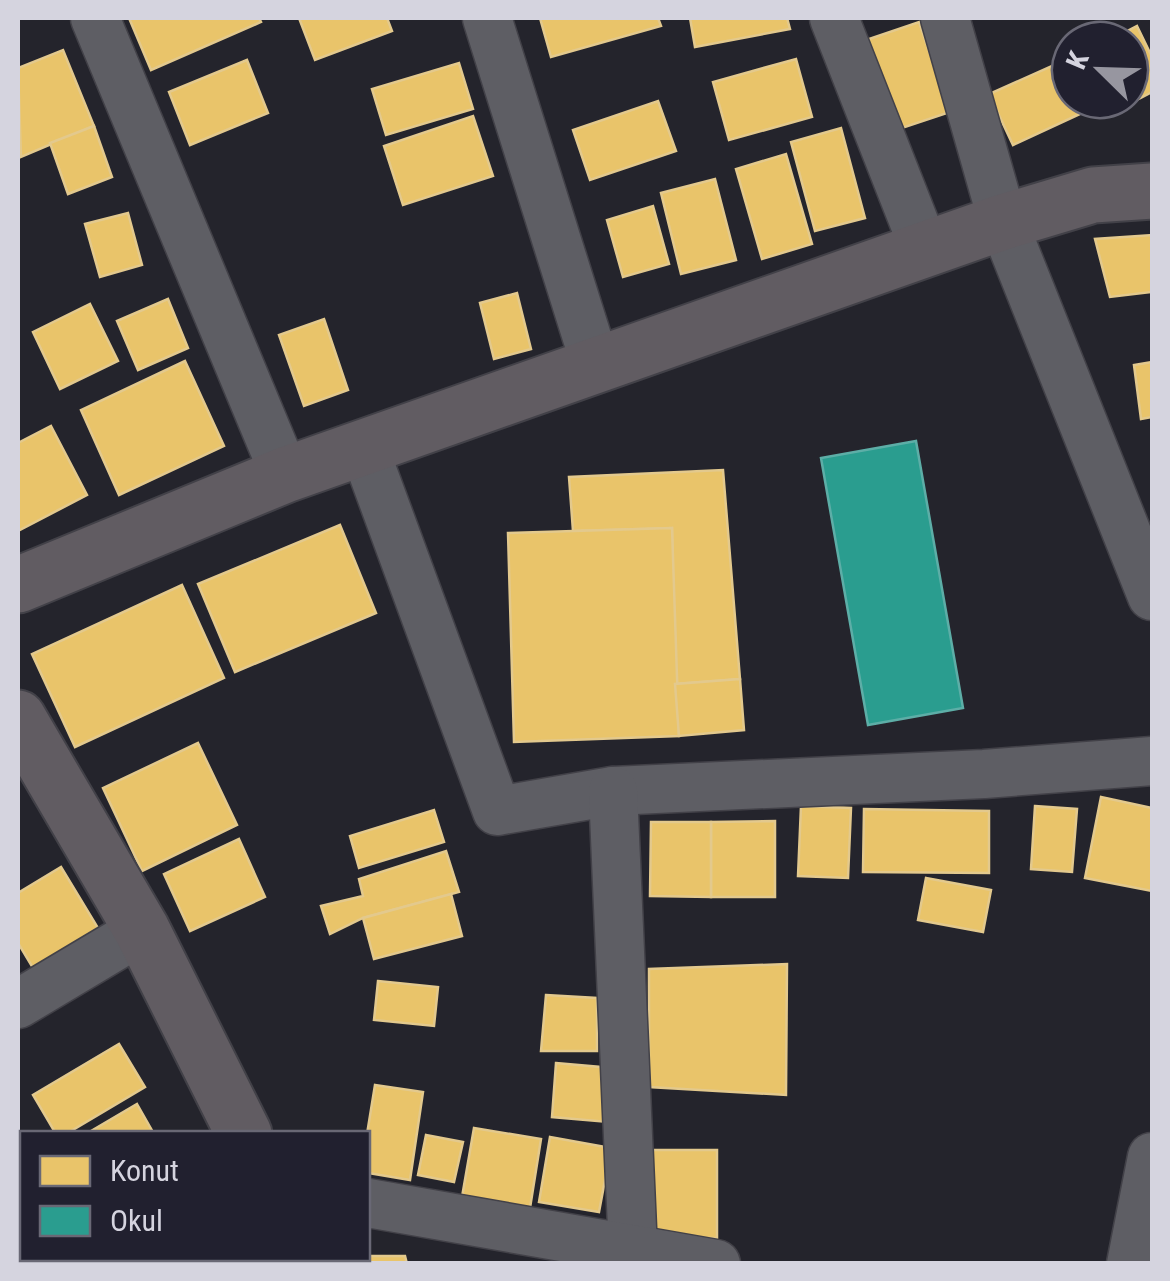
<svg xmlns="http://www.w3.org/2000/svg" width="1170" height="1281" font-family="'Roboto Condensed',sans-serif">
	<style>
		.homes { fill: #e9c46a; stroke: #e3c98d; stroke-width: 2.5 }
		.schools { fill: #2a9d8f; stroke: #5daea7; stroke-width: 2.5 }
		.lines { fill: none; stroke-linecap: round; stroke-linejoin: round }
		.minor-casing { stroke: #424148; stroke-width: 51 }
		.major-casing { stroke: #424148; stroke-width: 59 }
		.minor { stroke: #5e5e64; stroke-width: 48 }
		.major { stroke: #615c62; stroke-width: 55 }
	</style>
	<rect width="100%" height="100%" fill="#24242c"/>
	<!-- homes -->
	<g class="homes">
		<path d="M129 18H259L261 22 151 70Z"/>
		<path d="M299 18H387L392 31 315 60Z"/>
		<path d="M540 18H658L661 26 551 57Z"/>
		<path d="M690 18H787L790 29 695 47Z"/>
		<path d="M919 22 950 112 893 131 863 41Z"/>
		<path d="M1137 26 1152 57V92L1131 103 1130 40H1110Z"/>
		<path d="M63 50 94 126 21 157 18 68Z"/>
		<path d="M1070 58V100H1110L1013 145 989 94Z"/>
		<path d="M796 59 812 117 729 140 713 82Z"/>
		<path d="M247 60 268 113 190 145 169 92Z"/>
		<path d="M459 63 473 109 386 135 372 89Z"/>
		<path d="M658 101 676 151 590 180 573 130Z"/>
		<path d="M473 116 493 176 403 205 384 146Z"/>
		<path d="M94 126 112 177 68 194 50 143Z"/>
		<path d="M841 128 865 218 815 231 791 142Z"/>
		<path d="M786 154 812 244 762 259 736 169Z"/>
		<path d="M715 179 736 260 681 274 661 193Z"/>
		<path d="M653 206 669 264 623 277 607 220Z"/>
		<path d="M128 213 142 265 100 277 85 224Z"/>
		<path d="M1152 235V292L1110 297 1095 239Z"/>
		<path d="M517 293 531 349 494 359 480 303Z"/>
		<path d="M168 299 188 348 138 370 117 321Z"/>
		<path d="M90 304 118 361 60 389 33 332Z"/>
		<path d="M324 319 348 390 304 406 279 335Z"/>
		<path d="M185 361 224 446 119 495 81 410Z"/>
		<path d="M1152 362V417L1141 419 1134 365Z"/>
		<path d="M51 426 87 495 18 531V443Z"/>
		<path d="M723 470 740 679 675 684 672 528 573 531 569 477Z"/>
		<path d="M340 525 376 613 235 672 198 584Z"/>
		<path d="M672 528 679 736 514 742 508 533Z"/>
		<path d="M182 585 224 678 75 747 32 654Z"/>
		<path d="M740 679 744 730 679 736 675 684Z"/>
		<path d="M198 743 237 825 142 871 103 788Z"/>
		<path d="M1101 797 1152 808V891L1085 878Z"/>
		<path d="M801 806 851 808 848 878 798 876Z"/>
		<path d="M1035 806 1077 809 1072 872 1031 869Z"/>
		<path d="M864 809 989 811V873L863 872Z"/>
		<path d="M434 810 444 842 359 868 350 836Z"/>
		<path d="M775 821V897H711V822Z"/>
		<path d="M651 822H711V897L650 896Z"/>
		<path d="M239 839 265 897 190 931 164 874Z"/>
		<path d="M446 851 459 892 363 918 330 934 321 906 363 896 359 879Z"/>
		<path d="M61 867 98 928 33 968 18 943V893Z"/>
		<path d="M926 878 991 890 983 932 918 920Z"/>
		<path d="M451 894 462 936 374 959 363 918Z"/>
		<path d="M787 964 786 1095 649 1087V969Z"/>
		<path d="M378 981 438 987 434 1026 374 1020Z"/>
		<path d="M546 995 597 998V1051H541Z"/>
		<path d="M119 1044 145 1087 66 1134H56L33 1095Z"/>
		<path d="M556 1063 612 1068 608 1122 552 1117Z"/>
		<path d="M375 1085 423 1092 410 1180 368 1173 367 1134Z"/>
		<path d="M137 1104 154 1134H86Z"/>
		<path d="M474 1128 541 1139 530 1208 462 1197Z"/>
		<path d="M426 1135 463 1142 454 1182 418 1175Z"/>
		<path d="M550 1137 611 1148 599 1212 539 1202Z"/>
		<rect x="651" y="1150" width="66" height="88"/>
		<path d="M368 1256H405L407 1264H361L359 1258Z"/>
		<path d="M233 1258 236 1264H89L87 1259Z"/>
	</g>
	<!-- schools -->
	<path class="schools" d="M916 441 963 708 868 725 821 458Z"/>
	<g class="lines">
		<defs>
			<g id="minor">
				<path d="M95 18 285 475"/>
				<path d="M487 18 596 366"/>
				<path d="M834 18 925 250"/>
				<path d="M945 18 1003 222 1152 596"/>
				<path d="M365 451 497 811 613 791 984 774 1152 761"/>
				<path d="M613 791 633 1251"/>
				<path d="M18 1004 142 930"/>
				<path d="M368 1203 716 1264"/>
				<path d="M1131 1264 1152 1157"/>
			</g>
			<g id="major">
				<path d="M18 585 285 475 1003 222 1093 195 1152 191"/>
				<path d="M18 718 142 930 244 1134"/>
				<path d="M299 1258 301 1264"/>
			</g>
		</defs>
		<!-- minor casing -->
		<use href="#minor" class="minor-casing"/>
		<!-- major casing -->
		<use href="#major" class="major-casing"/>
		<!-- minor -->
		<use href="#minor" class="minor"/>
		<!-- major -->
		<use href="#major" class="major"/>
	</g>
	<!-- border -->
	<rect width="1170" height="1281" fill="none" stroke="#d5d4df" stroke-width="40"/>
	<!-- legend -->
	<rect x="20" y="1131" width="350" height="130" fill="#21202f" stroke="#696875" stroke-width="2.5"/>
	<rect x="40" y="1156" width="50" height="30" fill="#e9c46a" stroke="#696875" stroke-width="2.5"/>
	<text x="110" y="1181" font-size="30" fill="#d5d4df">Konut</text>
	<rect x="40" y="1206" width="50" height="30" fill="#2a9d8f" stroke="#696875" stroke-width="2.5"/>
	<text x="110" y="1231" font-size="30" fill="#d5d4df">Okul</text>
	<!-- north arrow -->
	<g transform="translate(1100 70) rotate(293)"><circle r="48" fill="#21202f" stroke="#696875" stroke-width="2.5"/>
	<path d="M0-8L18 38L0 25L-18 38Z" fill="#9796a0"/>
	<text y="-15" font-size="28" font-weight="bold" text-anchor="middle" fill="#d5d4df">K</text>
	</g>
</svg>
